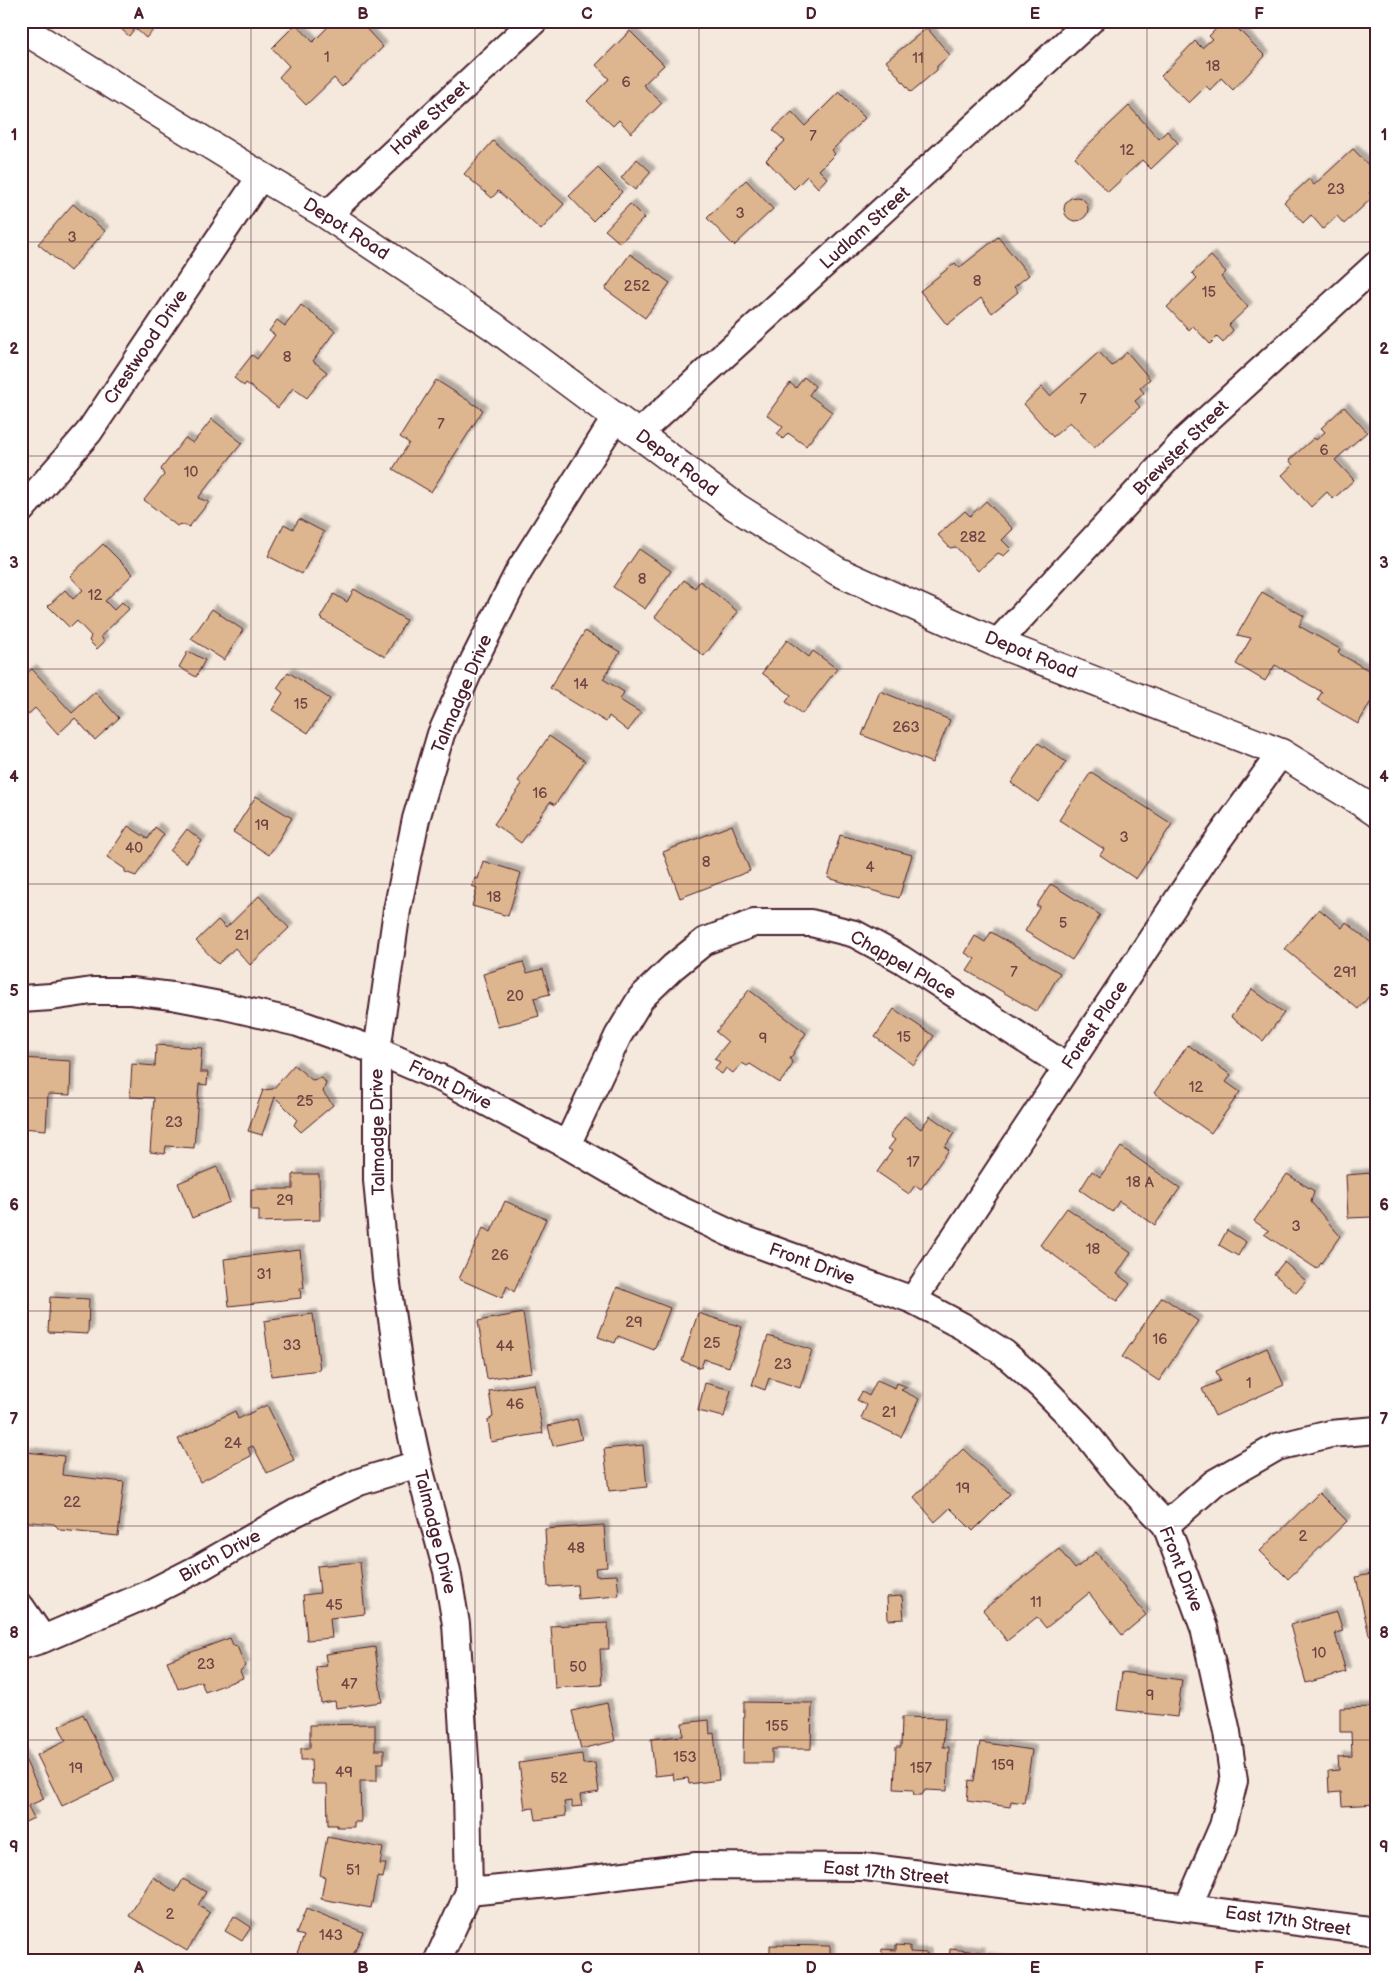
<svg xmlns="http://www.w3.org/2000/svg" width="1398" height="1981" font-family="'Balsamiq Sans',sans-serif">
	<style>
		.building { fill: #ddb58e; stroke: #4a1f2b; filter: url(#shadow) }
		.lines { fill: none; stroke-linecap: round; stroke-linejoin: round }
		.minor-casing { stroke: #4a1f2b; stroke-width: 30 }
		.tertiary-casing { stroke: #4a1f2b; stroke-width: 31 }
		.minor { stroke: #fff; stroke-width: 26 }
		.tertiary { stroke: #fff; stroke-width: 28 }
		.grid { fill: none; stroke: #4a1f2b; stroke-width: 1; stroke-opacity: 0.55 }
		.labels { text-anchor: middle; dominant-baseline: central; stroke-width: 4; stroke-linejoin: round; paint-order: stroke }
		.number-label { font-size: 15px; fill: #6f4444 }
		.street-label { font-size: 18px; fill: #4a1f2b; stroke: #fff }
		.neatline { fill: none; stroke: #4a1f2b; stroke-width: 2 }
		.grid-label { font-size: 16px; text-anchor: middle; font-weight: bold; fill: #4a1f2b }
	</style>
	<defs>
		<filter id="shadow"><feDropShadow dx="4.5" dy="-4.5" stdDeviation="1" flood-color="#0004"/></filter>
	</defs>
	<rect width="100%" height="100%" fill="#f5e9dd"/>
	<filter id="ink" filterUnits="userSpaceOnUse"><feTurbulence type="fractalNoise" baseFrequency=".02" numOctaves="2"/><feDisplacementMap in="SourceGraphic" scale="10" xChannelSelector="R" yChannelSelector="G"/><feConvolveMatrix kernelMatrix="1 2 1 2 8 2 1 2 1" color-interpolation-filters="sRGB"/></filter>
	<g filter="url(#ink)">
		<!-- building -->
		<g class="building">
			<path d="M112 21H161L146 38 135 28 129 36Z"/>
			<path d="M334 21H359L383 47 342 87 334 78 306 105 279 77 289 66 272 48 296 24 313 42Z"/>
			<path d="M699 21H710L705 27Z"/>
			<path d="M1224 21H1230L1265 56 1233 90 1221 78 1210 90 1206 86 1189 103 1161 76 1195 41 1202 48 1212 39 1209 36Z"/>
			<path d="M927 28 950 55 937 66V70L911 92 886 61Z"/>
			<path d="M630 31 664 65 643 85 662 103 631 133 619 120 613 126 587 101 609 79 596 65Z"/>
			<path d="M839 92 865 118 832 150 835 154 819 170 827 178 818 188 807 176 794 189 766 160 785 141 773 130 792 112 805 126Z"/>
			<path d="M1129 106 1159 139 1167 131 1178 143 1151 169 1142 160 1108 192 1075 157Z"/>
			<path d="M493 141 564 204 541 230 498 191 492 198 464 174Z"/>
			<path d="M1353 149 1377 174V185L1369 193 1373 197 1344 224 1337 216 1323 229 1311 215 1303 223 1284 202 1309 179 1314 185Z"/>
			<path d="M637 159 651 172 635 190 621 178Z"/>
			<path d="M598 168 622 192 593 221 569 196Z"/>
			<path d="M746 180 773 209 734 246 707 218Z"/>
			<circle cx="1076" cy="209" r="12"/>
			<path d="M73 204 105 231 70 271 38 244Z"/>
			<path d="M630 204 644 218 620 243 605 230Z"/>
			<path d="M998 237 1029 275 1014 287 1018 292 992 313 981 298 947 325 920 291 955 263 959 268Z"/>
			<path d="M630 254 670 283 645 318 605 289Z"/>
			<path d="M1211 256 1226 272 1221 277 1248 307 1229 325 1233 330 1223 343 1217 337 1210 344 1193 326 1189 330 1167 307 1197 278 1192 273Z"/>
			<path d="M301 305 335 331 313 361 327 372 307 398 293 388 278 408 246 383 244 386 234 378 252 355 257 359 275 335 269 331 277 320 285 326Z"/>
			<path d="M1099 352 1112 366 1127 352 1150 379 1140 388 1144 393 1135 401 1140 407 1094 448 1070 422 1053 437 1024 404 1042 387 1050 396Z"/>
			<path d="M804 377 815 386 809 395 832 412 806 446 788 433 783 439 777 434 783 427 767 415 790 383 796 388Z"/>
			<path d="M436 380 483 410 431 492 393 469 409 443 400 437Z"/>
			<path d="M1344 407 1367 432 1335 460 1354 480 1333 499 1327 492 1311 507 1282 475 1293 465 1289 460 1314 438 1316 440 1325 432 1321 428Z"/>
			<path d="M212 419 242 443 198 498 209 502 189 527 180 524 177 526 144 500 164 475 161 469 185 438 193 443Z"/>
			<path d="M986 501 1013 529 1002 540 1011 549 1004 556 998 553 978 571 956 547 950 548 938 535 965 511 970 516Z"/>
			<path d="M299 519 324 532 302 574 268 556 284 524 293 529Z"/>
			<path d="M103 544 133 574 105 601 114 610 122 602 129 609 101 636 104 642 97 649 89 641 91 636 77 621 70 628 48 606 65 590 73 599 83 590 70 576Z"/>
			<path d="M639 549 671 571 645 609 613 587Z"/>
			<path d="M684 580 695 588 700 581 738 612 704 656 655 617Z"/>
			<path d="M354 589 406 620 385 657 320 618 334 594 347 602Z"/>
			<path d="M1262 592 1304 616 1299 626 1340 649 1338 653 1377 675V691L1358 724 1317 700 1322 692 1275 665 1265 681 1236 664 1251 638 1237 635Z"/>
			<path d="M212 609 243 630 224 660 191 639Z"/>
			<path d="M585 631 620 652 603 679 624 692 620 700 641 713 628 731 609 716 606 722 550 688Z"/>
			<path d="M787 640 809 657 813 651 837 669 802 714 786 702 791 695 762 673Z"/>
			<path d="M188 651 205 660 196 677 179 667Z"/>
			<path d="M32 669 72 713 95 692 119 718 95 740 75 718 58 734 35 708 21 721V678Z"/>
			<path d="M288 672 330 699 308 733 272 710 283 693 277 688Z"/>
			<path d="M880 691 950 720 932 763 862 735Z"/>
			<path d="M549 736 585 761 555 805 550 802 521 843 494 824 522 784 518 781Z"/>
			<path d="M1038 743 1066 762 1038 802 1011 783Z"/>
			<path d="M1091 772 1172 824 1136 879 1100 855 1104 849 1059 820Z"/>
			<path d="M256 796 292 818 269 855 233 832Z"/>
			<path d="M732 825 750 871 680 898 663 852Z"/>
			<path d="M128 826 148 839 155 827 164 834 136 876 125 872V869L107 857Z"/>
			<path d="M187 829 202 841 186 863 170 851Z"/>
			<path d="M840 835 912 855 899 898 828 878Z"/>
			<path d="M483 861 521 873 508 916 472 906 477 888 472 886 475 878 478 879Z"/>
			<path d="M1051 884 1100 915 1072 960 1025 931 1040 906H1036Z"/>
			<path d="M259 896 289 928 250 965 235 948 218 964 196 941 218 920 226 928Z"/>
			<path d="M1319 909 1342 928 1346 922 1376 947 1371 953 1377 957V987L1358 1009 1285 949Z"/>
			<path d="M991 932 1060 973 1037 1012 967 971 975 959 965 953 975 936 985 942Z"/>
			<path d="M523 962 527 973 543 969 550 994 534 998 539 1016 498 1027 483 974Z"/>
			<path d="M1252 989 1284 1013 1263 1041 1231 1017Z"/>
			<path d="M749 990 806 1033 790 1059 793 1064 780 1083 750 1064 747 1066 742 1063 733 1073 726 1068 722 1074 714 1069 720 1062 714 1059 728 1042 716 1032Z"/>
			<path d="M894 1009 934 1036 914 1065 875 1037Z"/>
			<path d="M156 1045 202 1048 200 1072H208L207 1085 199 1084 194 1148 166 1146 165 1154 150 1152 154 1098 130 1097 132 1064 155 1066Z"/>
			<path d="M1188 1045 1231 1075 1226 1082 1240 1092 1211 1133 1154 1093Z"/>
			<path d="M21 1058 71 1061 70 1095 48 1094 46 1130 21 1128Z"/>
			<path d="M294 1065 312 1080 322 1078 326 1083 323 1092 333 1105 301 1132 294 1125 297 1119 275 1097 262 1135 248 1131 263 1090 273 1089Z"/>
			<path d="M904 1116 921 1129 930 1116 954 1133 945 1147 949 1150 921 1189 915 1185 909 1194 877 1172 892 1151 888 1149 895 1140 890 1136Z"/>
			<path d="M1121 1147 1180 1188 1155 1225 1119 1201 1112 1212 1080 1190 1092 1171 1100 1177Z"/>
			<path d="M217 1167 230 1202 192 1218 178 1183Z"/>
			<path d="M1372 1173 1373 1217 1348 1218 1346 1175Z"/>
			<path d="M293 1174H319L320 1220 259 1222V1210H251V1189H293Z"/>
			<path d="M1287 1174 1314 1191 1311 1202 1340 1236 1317 1269 1264 1234 1269 1231 1254 1221Z"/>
			<path d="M505 1201 546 1219 514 1292 507 1286 502 1298 459 1279 483 1228 491 1232Z"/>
			<path d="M1067 1208 1131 1253 1117 1274 1130 1284 1117 1301 1040 1245Z"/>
			<path d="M1227 1230 1246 1242 1238 1256 1219 1245Z"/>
			<path d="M300 1250 304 1288H300L301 1298 229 1306 224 1259Z"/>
			<path d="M1284 1262 1306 1281 1296 1293 1274 1274Z"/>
			<path d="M617 1287 670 1308 654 1350 618 1336 615 1343 598 1337Z"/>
			<path d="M50 1297 89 1299 88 1334 48 1332Z"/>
			<path d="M1162 1297 1198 1321 1159 1381 1122 1357Z"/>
			<path d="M523 1313 532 1372 487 1379 478 1321Z"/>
			<path d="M698 1313 742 1327 729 1367 704 1359 701 1368 682 1361Z"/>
			<path d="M313 1314 320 1370 271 1376 264 1321Z"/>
			<path d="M768 1336 812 1350 800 1388 769 1378 765 1390 752 1385Z"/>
			<path d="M1267 1348 1284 1385 1215 1416 1202 1389 1220 1381 1216 1371Z"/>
			<path d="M877 1380 895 1388 897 1383 907 1387 901 1390 919 1399 901 1437 861 1418 867 1405 857 1400 862 1392 869 1396Z"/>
			<path d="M705 1383 731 1390 724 1417 698 1411Z"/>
			<path d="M534 1384 543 1433 491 1442 488 1420 493 1417 489 1391Z"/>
			<path d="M267 1405 294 1460 267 1473 253 1446 248 1448 251 1456 200 1482 178 1439 235 1411 238 1419Z"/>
			<path d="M577 1419 582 1439 553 1446 548 1426Z"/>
			<path d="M643 1445 647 1487 609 1491 604 1449Z"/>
			<path d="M963 1449 1010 1494 973 1531 950 1508 935 1522 914 1497Z"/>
			<path d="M26 1452 64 1456 62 1475 124 1482 118 1536 60 1530 54 1524 21 1521V1467L25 1468Z"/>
			<path d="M1319 1493 1347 1521 1288 1579 1260 1551Z"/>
			<path d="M604 1525 607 1567 595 1568 596 1576 617 1575 619 1596 578 1599 577 1585 548 1587 545 1529Z"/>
			<path d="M1059 1549 1075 1569 1096 1552 1146 1615 1122 1635 1089 1593 1046 1628 1037 1617 1007 1641 983 1610Z"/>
			<path d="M360 1562 365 1614 330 1618 332 1638 307 1640 303 1595 320 1593 317 1566Z"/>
			<path d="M1377 1573V1633L1369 1635 1356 1577Z"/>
			<path d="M902 1596 904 1619 888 1620 887 1597Z"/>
			<path d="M1337 1612 1343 1631 1335 1633 1346 1672 1306 1683 1290 1625Z"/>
			<path d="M608 1623 609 1649H600L602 1685 555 1688 551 1626Z"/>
			<path d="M230 1638 233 1645 237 1646 245 1666 240 1671 243 1678 205 1692 201 1681 178 1689 167 1661Z"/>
			<path d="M375 1647 382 1702 336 1708 335 1701 321 1703 316 1667 327 1666 325 1654Z"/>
			<path d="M1122 1672 1182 1680 1177 1717 1117 1710Z"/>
			<path d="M744 1702 812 1703 811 1749H772V1763H743Z"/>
			<path d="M607 1703 615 1741 581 1749 572 1711Z"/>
			<path d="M1375 1707 1377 1804 1342 1806 1341 1792 1329 1793 1328 1771 1339 1770 1338 1757 1352 1756 1351 1732H1340V1708Z"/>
			<path d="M83 1714 115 1781 62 1806 37 1755 66 1741 59 1726Z"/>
			<path d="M902 1717 945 1718 943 1747H949L947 1791 925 1790 922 1795H914L913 1790 894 1789 896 1747H901Z"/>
			<path d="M709 1720 710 1734 714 1733 719 1780 689 1784 688 1778 674 1780 673 1774 655 1776 651 1739 683 1736 682 1723Z"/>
			<path d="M375 1724V1750H384V1763H377V1781H360L361 1822H354V1827H337V1825H328L327 1784H312L311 1760H301V1748H310V1725Z"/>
			<path d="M980 1742 1032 1750 1024 1803 1011 1801 1010 1807 967 1801 969 1780 974 1781Z"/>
			<path d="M21 1751 44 1799 28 1806 34 1818 21 1824V1820H24L21 1815Z"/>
			<path d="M582 1754 583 1764 595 1763 599 1792 580 1795 582 1806 572 1807V1801L564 1802 566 1816 536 1820 534 1808 525 1809 519 1763Z"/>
			<path d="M327 1837 383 1848 380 1864H386L383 1878 377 1877 371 1908 321 1899 325 1877 320 1875Z"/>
			<path d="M153 1877 176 1892 183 1879 206 1892 198 1905 210 1913 187 1951 129 1916Z"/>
			<path d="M306 1909 363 1932 351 1960 346 1958 345 1960H294L304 1936 296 1934Z"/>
			<path d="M234 1916 251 1927 242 1941 225 1931Z"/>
			<path d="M770 1945 830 1946V1960H770Z"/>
			<path d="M896 1945 910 1946V1952L927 1953V1960H881L882 1949 896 1950Z"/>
			<path d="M950 1949 981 1952 980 1957 1006 1960H949Z"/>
		</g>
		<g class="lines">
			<defs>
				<g id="minor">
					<path d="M327 215 534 21"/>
					<path d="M638 434 1090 21"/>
					<path d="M21 510 89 432 261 176"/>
					<path d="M997 643 1187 438 1377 264"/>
					<path d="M21 999 51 997 92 991H131L172 996 225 1006 298 1023 377 1051 445 1080 567 1145 670 1205 738 1237 913 1300 962 1326 1004 1353 1041 1386 1081 1427 1119 1475 1166 1525 1204 1628 1227 1732 1234 1781 1223 1826 1188 1907"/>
					<path d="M567 1145 618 1036 641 998 673 967 705 941 754 923H811L855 934 901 959 1067 1067"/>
					<path d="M913 1300 1208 854 1281 753"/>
					<path d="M1166 1525 1214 1483 1277 1447 1330 1434 1377 1430"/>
					<path d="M21 1607 43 1639"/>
					<path d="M21 1646 43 1639 148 1594 201 1567 295 1513 359 1482 418 1464"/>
					<path d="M469 1892 467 1791 456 1624 447 1571 418 1464 403 1395 386 1277 377 1180V1051L397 910 416 819 441 734 474 660 519 571 616 417"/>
					<path d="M438 1960 469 1892 569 1882 696 1866 865 1867 1377 1932"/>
				</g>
				<path id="tertiary" d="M21 28 261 176 327 215 493 326 736 507 837 571 997 643 1281 753 1364 804 1377 813"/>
			</defs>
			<!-- minor casing -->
			<use href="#minor" class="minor-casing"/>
			<!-- tertiary casing -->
			<use href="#tertiary" class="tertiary-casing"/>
			<!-- minor -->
			<use href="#minor" class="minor"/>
			<!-- tertiary -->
			<use href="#tertiary" class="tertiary"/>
		</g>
	</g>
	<!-- grid -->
	<path class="grid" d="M251 21V1960M475 21V1960M699 21V1960M923 21V1960M1147 21V1960M21 242H1377M21 456H1377M21 669H1377M21 884H1377M21 1098H1377M21 1311H1377M21 1526H1377M21 1740H1377"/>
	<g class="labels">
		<!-- number labels -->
		<g class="number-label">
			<text x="327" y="57">1</text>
			<text x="918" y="58">11</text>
			<text x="1213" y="66">18</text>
			<text x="626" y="82">6</text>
			<text x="813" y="136">7</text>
			<text x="1127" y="150">12</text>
			<text x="1336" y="189">23</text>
			<text x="740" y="213">3</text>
			<text x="72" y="237">3</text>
			<text x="977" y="281">8</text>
			<text x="637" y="286">252</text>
			<text x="1209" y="292">15</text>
			<text x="287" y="357">8</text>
			<text x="1083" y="399">7</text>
			<text x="441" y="424">7</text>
			<text x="1324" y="450">6</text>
			<text x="191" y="472">10</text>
			<text x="973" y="537">282</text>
			<text x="642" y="579">8</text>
			<text x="95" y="595">12</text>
			<text x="581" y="684">14</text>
			<text x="301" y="704">15</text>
			<text x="906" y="727">263</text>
			<text x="540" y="793">16</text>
			<text x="262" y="825">19</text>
			<text x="1124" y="837">3</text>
			<text x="134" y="848">40</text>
			<text x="706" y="862">8</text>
			<text x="870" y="867">4</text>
			<text x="494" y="897">18</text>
			<text x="1063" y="923">5</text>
			<text x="242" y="935">21</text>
			<text x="1014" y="972">7</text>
			<text x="1345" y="972">291</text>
			<text x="515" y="996">20</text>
			<text x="904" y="1037">15</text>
			<text x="763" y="1038">9</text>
			<text x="1196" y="1087">12</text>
			<text x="305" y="1101">25</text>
			<text x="174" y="1122">23</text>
			<text x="913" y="1162">17</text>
			<text x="1140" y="1182">18 A</text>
			<text x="285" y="1200">29</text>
			<text x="1296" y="1226">3</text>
			<text x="1093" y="1249">18</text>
			<text x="500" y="1255">26</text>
			<text x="264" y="1274">31</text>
			<text x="634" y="1322">29</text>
			<text x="1160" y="1339">16</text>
			<text x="712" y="1343">25</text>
			<text x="292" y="1345">33</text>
			<text x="505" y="1346">44</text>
			<text x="783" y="1364">23</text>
			<text x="1249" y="1383">1</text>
			<text x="515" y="1404">46</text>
			<text x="889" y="1412">21</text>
			<text x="233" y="1443">24</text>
			<text x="963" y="1488">19</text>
			<text x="72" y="1502">22</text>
			<text x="1303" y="1536">2</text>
			<text x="576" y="1548">48</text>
			<text x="1036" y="1602">11</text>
			<text x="334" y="1605">45</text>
			<text x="1319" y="1653">10</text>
			<text x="206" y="1664">23</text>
			<text x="578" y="1667">50</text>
			<text x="349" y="1684">47</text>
			<text x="1150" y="1695">9</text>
			<text x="777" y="1726">155</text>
			<text x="685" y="1757">153</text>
			<text x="1003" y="1765">159</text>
			<text x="76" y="1768">19</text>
			<text x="921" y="1768">157</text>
			<text x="344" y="1772">49</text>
			<text x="559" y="1778">52</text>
			<text x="353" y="1870">51</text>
			<text x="170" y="1914">2</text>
			<text x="331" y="1935">143</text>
		</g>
		<!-- street labels -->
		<g class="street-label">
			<text transform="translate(430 118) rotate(-43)">Howe Street</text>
			<text transform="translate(865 228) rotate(-42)">Ludlam Street</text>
			<text transform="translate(346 229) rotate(33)">Depot Road</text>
			<text transform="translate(146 347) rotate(-56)">Crestwood Drive</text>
			<text transform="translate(1181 448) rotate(-45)">Brewster Street</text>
			<text transform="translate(677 463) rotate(37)">Depot Road</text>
			<text transform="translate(1031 655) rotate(22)">Depot Road</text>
			<text transform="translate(462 694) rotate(-67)">Talmadge Drive</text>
			<text transform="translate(903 965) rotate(30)">Chappel Place</text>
			<text transform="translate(1095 1025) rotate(-56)">Forest Place</text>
			<text transform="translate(450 1085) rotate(26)">Front Drive</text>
			<text transform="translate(378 1132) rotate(-91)">Talmadge Drive</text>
			<text transform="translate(812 1264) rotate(20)">Front Drive</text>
			<text transform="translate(435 1532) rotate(76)">Talmadge Drive</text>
			<text transform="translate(220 1556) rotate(-29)">Birch Drive</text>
			<text transform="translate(1181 1569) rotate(68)">Front Drive</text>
			<text transform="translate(886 1873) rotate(5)">East 17th Street</text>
			<text transform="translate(1288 1921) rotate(8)">East 17th Street</text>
		</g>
	</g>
	<!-- margin -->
	<rect width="1398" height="1981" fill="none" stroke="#fff" stroke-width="55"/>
	<rect x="28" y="28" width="1342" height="1926" class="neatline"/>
	<g class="grid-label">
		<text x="139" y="19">A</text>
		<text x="363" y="19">B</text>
		<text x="587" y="19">C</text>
		<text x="811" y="19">D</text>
		<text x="1035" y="19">E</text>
		<text x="1259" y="19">F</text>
		<text x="14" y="140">1</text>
		<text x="1384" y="140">1</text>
		<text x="14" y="354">2</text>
		<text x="1384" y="354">2</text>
		<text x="14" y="568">3</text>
		<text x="1384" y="568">3</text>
		<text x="14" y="782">4</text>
		<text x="1384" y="782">4</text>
		<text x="14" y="996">5</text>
		<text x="1384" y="996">5</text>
		<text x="14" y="1210">6</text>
		<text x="1384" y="1210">6</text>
		<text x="14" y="1424">7</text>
		<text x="1384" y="1424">7</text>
		<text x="14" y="1638">8</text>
		<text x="1384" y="1638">8</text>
		<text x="14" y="1852">9</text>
		<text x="1384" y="1852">9</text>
		<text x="139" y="1973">A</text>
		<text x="363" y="1973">B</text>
		<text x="587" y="1973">C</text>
		<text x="811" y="1973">D</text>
		<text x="1035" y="1973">E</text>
		<text x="1259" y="1973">F</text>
	</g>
</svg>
